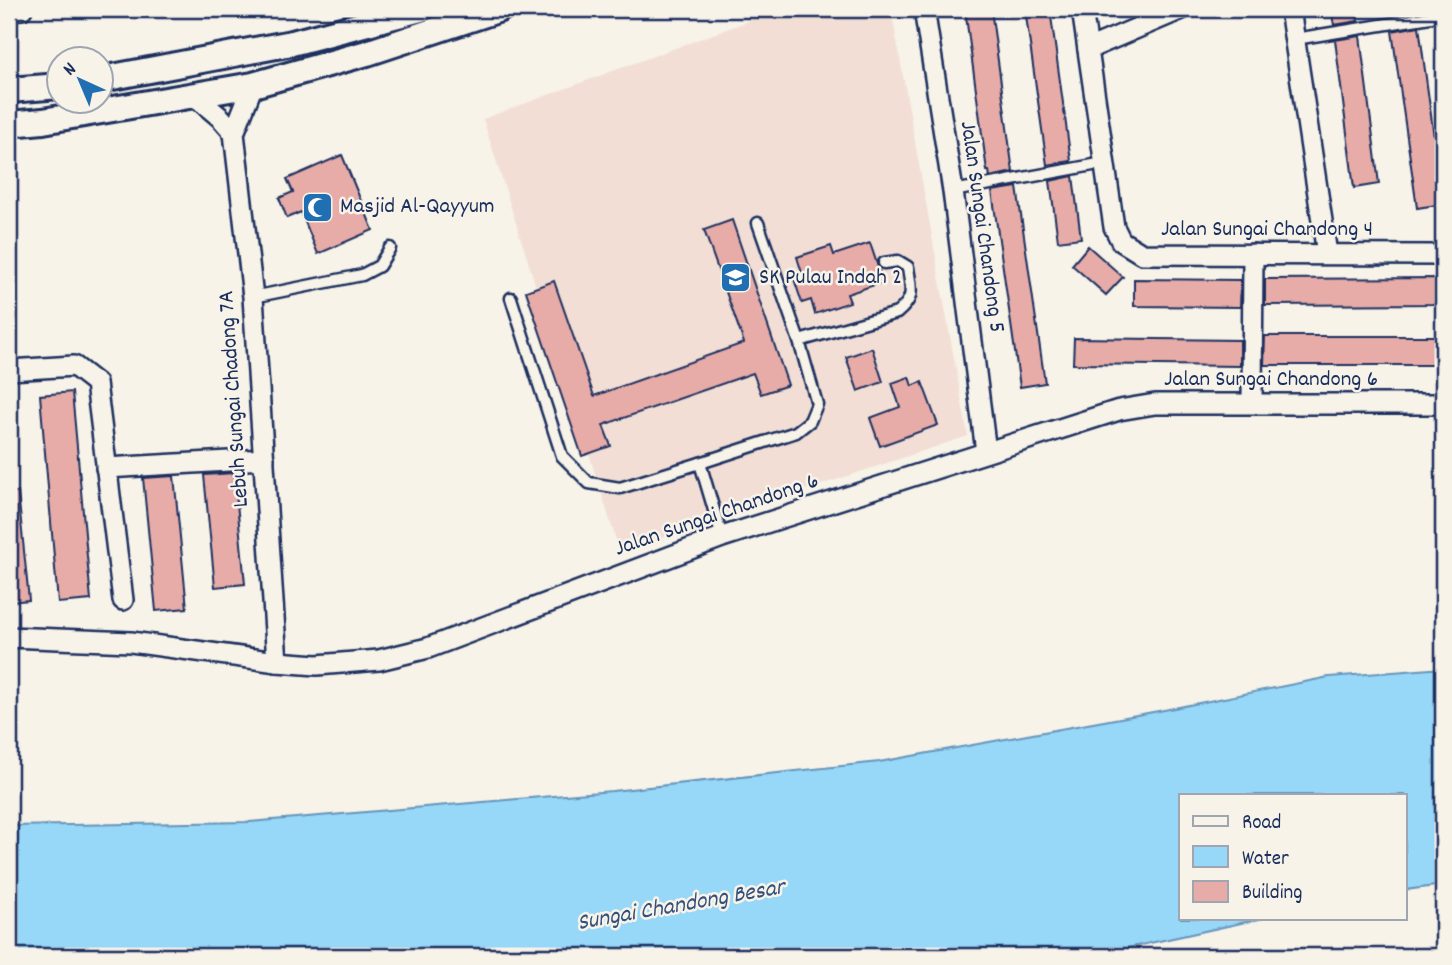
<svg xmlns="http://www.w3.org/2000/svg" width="1452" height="965" font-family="Dekko,sans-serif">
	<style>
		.built { fill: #f2ded5 }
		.water { fill: #97d7f8; stroke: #6594ba; stroke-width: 2 }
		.building { fill: #e7aca8; stroke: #1b2f5e; stroke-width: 2 }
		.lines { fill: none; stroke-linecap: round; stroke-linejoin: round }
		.service-casing { stroke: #1b2f5e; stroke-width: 15 }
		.minor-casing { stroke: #1b2f5e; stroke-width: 24 }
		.tertiary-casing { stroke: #1b2f5e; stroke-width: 30 }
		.service { stroke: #f7f3e8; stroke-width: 10 }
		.minor { stroke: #f7f3e8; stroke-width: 19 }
		.tertiary { stroke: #f7f3e8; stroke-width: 24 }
		.labels { text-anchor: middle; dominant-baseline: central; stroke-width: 5; stroke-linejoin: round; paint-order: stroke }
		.poi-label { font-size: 23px; fill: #1b2f5e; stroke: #f7f3e8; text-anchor: start }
		.street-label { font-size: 23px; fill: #1b2f5e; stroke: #f7f3e8 }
		.water-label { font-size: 24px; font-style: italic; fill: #34517d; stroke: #f7f3e8 }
	</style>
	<rect width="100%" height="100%" fill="#f7f3e8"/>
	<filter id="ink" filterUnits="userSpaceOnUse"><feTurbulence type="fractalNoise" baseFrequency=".0143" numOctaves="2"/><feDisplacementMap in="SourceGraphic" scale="14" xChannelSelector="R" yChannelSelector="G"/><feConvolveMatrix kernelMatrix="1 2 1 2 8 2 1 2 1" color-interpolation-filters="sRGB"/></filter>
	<g filter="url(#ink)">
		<!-- built -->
		<path class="built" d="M781 9H891L968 436 620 552 483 119Z"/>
		<!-- water -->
		<path class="water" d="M1443 668V885L1405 890V795H1181V918H1264L1091 956H9V826L249 822 612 791 879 762 1164 710 1329 677Z"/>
		<!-- building -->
		<g class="building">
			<path d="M965 9H991L1013 172 990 177 989 171H987Z"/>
			<path d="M1025 9H1050L1071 161 1047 165Z"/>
			<path d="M1331 9H1356L1358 21 1334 25Z"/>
			<path d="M1389 9H1415V12L1390 16Z"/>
			<path d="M1419 26 1443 204 1417 208 1392 31Z"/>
			<path d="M1360 36 1379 184 1354 188 1335 40Z"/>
			<path d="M342 155 373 230 318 254 301 212 287 218 279 198 293 192 287 179Z"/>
			<path d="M1073 176 1081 238 1058 241 1050 181Z"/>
			<path d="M1017 187 1045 383 1020 387 992 191Z"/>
			<path d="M732 220 788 385 761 394 753 373 603 425 611 446 582 456 526 291 554 281 594 396 744 343 704 230Z"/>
			<path d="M870 243 883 282 847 294 850 302 815 314 811 300 802 303 793 276 802 273 797 257 831 246 834 255Z"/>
			<path d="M1088 246 1123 277 1106 295 1072 265Z"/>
			<path d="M1443 278V304L1265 305V279Z"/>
			<path d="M1134 279 1241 280 1240 307 1134 306Z"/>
			<path d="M1265 336H1443V365H1264Z"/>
			<path d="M1074 338 1240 340V366L1073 364Z"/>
			<path d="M872 348 883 382 858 391 846 357Z"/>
			<path d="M909 377 912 386 922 382 938 425 880 446 870 418 900 407 892 383Z"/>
			<path d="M72 392 91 600 58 603 40 395Z"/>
			<path d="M234 473 245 584 215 587 204 475Z"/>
			<path d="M174 476 187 608 156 611 143 478Z"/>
			<path d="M18 492 29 600 9 602V493Z"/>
		</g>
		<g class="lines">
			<defs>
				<g id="service">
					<path d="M1295 39 1443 15"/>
					<path d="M953 191 1104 163"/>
					<path d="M253 297 362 275 379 266 390 248"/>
					<path d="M511 298 562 456 589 483 620 488 700 463"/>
					<path d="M799 341 897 313C916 297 911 290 908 267L898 261 884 263"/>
					<path d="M722 537 700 463 796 432 810 421 817 404 799 341 758 223"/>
				</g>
				<g id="minor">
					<path d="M924 9 953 191 986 452"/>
					<path d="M1082 9 1114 227 1121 241 1142 254 1443 255"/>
					<path d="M1290 9 1327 254"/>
					<path d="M9 10 22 9"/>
					<path d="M1088 49 1182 9"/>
					<path d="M253 85 234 133 253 297 277 662"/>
					<path d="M195 96 221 118 234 133"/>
					<path d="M9 370 74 366 96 383 123 600"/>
					<path d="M1252 403 1253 254"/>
					<path d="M106 468 264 459"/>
					<path d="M9 637 131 642 277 662 317 665 379 660 428 648 722 537 1119 410 1155 404H1443"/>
				</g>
				<g id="tertiary">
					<path d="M102 79 292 43 421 9"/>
					<path d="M9 90 60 86"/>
					<path d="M9 124 43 121 253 85 367 53 500 9"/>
				</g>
			</defs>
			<!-- service casing -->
			<use href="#service" class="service-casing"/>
			<!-- minor casing -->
			<use href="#minor" class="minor-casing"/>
			<!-- tertiary casing -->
			<use href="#tertiary" class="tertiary-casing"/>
			<!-- service -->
			<use href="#service" class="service"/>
			<!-- minor -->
			<use href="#minor" class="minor"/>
			<!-- tertiary -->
			<use href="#tertiary" class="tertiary"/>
		</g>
	</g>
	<!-- icons -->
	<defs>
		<symbol id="mosque-square" viewBox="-11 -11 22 22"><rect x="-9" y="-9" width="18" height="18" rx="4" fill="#1f6fb2" stroke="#f7f3e8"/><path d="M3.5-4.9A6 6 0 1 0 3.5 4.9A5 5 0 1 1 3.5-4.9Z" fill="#fff"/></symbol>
		<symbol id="school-square" viewBox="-11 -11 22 22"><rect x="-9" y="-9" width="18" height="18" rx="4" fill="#1f6fb2" stroke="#f7f3e8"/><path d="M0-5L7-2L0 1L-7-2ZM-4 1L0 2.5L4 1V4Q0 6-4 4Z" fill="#fff"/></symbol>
	</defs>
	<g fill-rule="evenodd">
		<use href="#mosque-square" x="300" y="190" width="35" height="35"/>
		<use href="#school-square" x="718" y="260" width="35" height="35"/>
	</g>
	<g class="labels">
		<!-- poi labels -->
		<g class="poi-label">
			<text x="340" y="207">Masjid Al-Qayyum</text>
			<text x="759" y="278">SK Pulau Indah 2</text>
		</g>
		<!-- street labels -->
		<g class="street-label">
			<text transform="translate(981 227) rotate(82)">Jalan Sungai Chandong 5</text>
			<text x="1267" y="230">Jalan Sungai Chandong 4</text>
			<text x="1271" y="380">Jalan Sungai Chandong 6</text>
			<text transform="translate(235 399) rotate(-94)">Lebuh Sungai Chadong 7A</text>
			<text transform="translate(717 516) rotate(-19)">Jalan Sungai Chandong 6</text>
		</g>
		<!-- water labels -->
		<g class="water-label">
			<text transform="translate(681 906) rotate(-10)">Sungai Chandong Besar</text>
		</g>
	</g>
	<!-- margin -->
	<rect width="1452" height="965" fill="none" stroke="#f7f3e8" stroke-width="35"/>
	<rect x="18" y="18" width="1417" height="930" fill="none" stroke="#1b2f5e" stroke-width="2.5" filter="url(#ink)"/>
	<!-- legend -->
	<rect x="1179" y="794" width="228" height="126" fill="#f7f3e8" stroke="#9fa5b1" stroke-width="2"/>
	<rect x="1193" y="816" width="35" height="10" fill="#f7f3e8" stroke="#9fa5b1" stroke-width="2"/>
	<text x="1242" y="828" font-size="21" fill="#1b2f5e">Road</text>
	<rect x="1193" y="846" width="35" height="21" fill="#97d7f8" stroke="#9fa5b1" stroke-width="2"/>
	<text x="1242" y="864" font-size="21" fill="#1b2f5e">Water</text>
	<rect x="1193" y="881" width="35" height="21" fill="#e7aca8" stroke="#9fa5b1" stroke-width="2"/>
	<text x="1242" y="898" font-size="21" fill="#1b2f5e">Building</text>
	<!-- north arrow -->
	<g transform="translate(80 80) rotate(316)"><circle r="33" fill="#f7f3e8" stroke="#9fa5b1" stroke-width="2"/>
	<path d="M0-5L12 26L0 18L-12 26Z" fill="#1f6fb2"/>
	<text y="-10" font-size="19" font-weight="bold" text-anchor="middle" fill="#1b2f5e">N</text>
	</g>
</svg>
